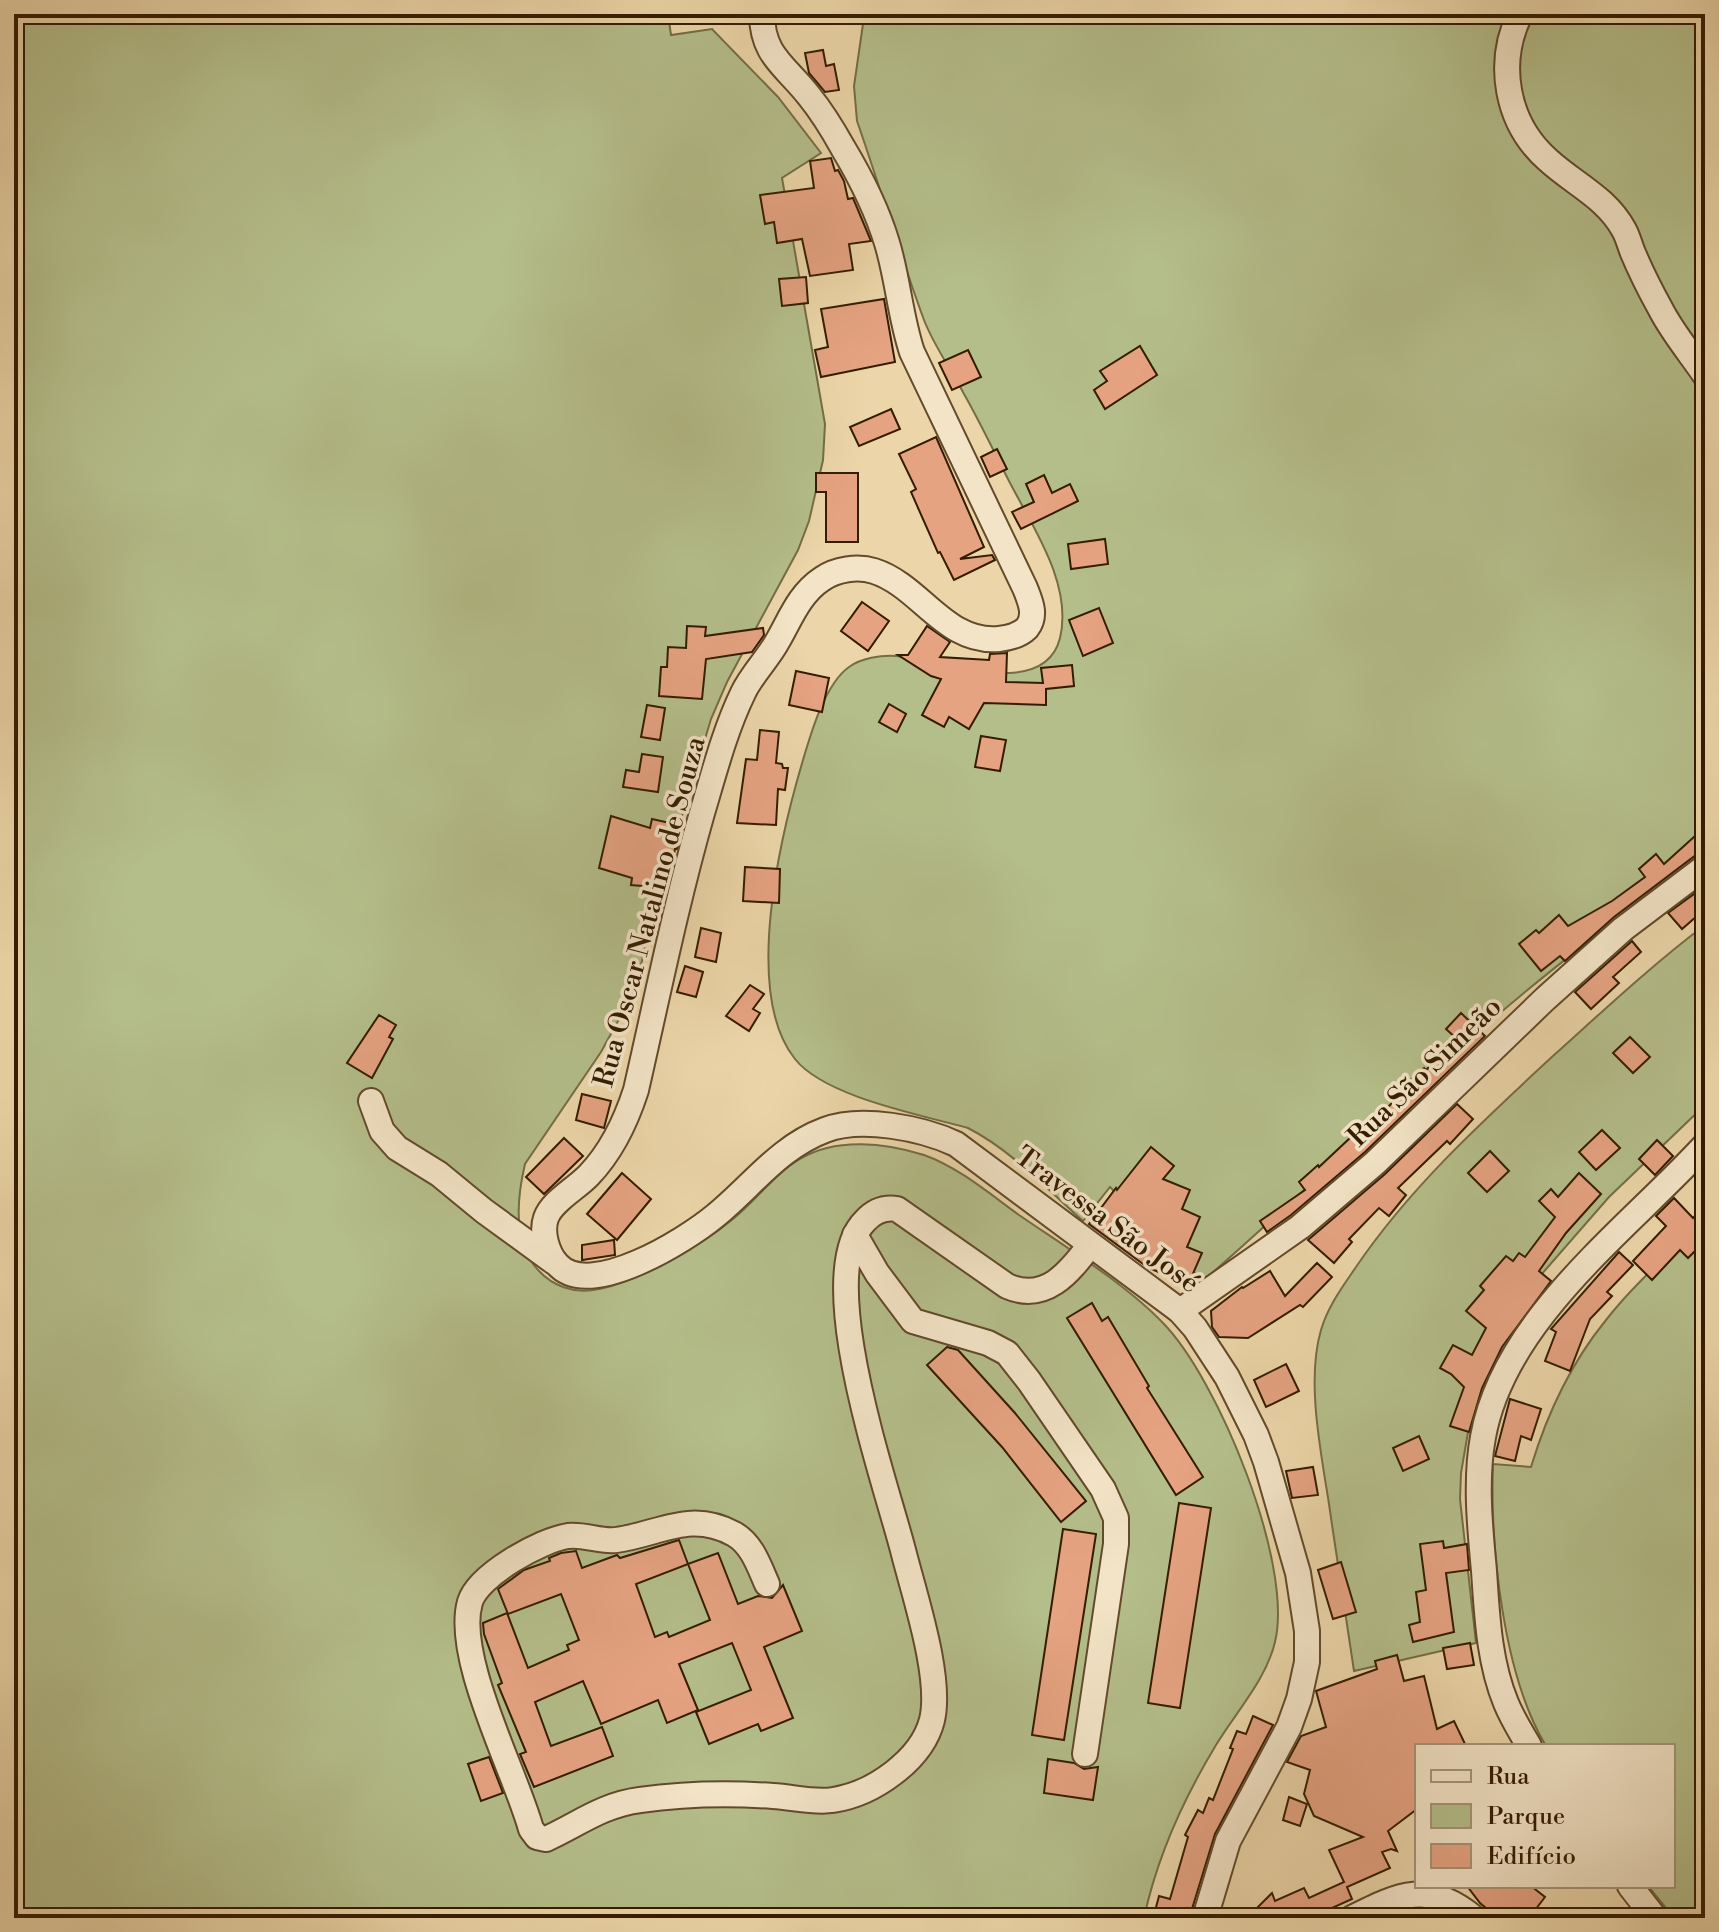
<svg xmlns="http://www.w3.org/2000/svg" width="1719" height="1932" font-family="'Libre Bodoni',serif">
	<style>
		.green { fill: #b4be8a; stroke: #746d45; stroke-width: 2 }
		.building { fill: #e6a382; stroke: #341c00; stroke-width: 2; fill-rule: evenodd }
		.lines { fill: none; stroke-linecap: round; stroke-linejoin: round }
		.minor-casing { stroke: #624a2a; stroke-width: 28 }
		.minor { stroke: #f3e4c7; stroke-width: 24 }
		.labels { text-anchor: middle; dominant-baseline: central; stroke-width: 7; stroke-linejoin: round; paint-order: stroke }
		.street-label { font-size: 28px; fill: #341c00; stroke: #f3e4c7 }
	</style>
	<rect width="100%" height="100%" fill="#ecd6a9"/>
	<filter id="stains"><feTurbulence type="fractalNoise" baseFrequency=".0025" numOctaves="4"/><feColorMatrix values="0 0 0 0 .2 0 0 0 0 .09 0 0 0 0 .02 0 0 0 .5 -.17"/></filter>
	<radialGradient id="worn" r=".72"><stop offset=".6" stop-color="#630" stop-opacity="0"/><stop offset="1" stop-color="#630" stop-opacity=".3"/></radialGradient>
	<!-- green -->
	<g class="green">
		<path d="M14 14H668L671 35 712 29 778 97 821 153 782 178 825 424 823 460 809 521 798 550 727 682 711 719 655 906 635 990 601 1052 525 1164C517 1198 512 1244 539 1271 553 1286 573 1293 593 1290 633 1285 702 1245 733 1219 756 1201 774 1174 800 1159 836 1137 886 1143 924 1155 958 1167 990 1194 1019 1215 1064 1246 1126 1284 1163 1323 1218 1379 1294 1564 1275 1642 1266 1680 1236 1712 1216 1745 1184 1798 1157 1857 1144 1918H14Z"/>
		<path d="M862 14H1705V853C1631 909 1556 964 1486 1025 1390 1109 1299 1197 1203 1281L1110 1187 1083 1221C1047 1189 1011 1150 968 1128 922 1115 825 1097 795 1059 742 993 781 834 803 760 811 733 825 684 849 667 861 658 881 655 896 656 938 660 1044 702 1060 638 1073 584 1032 526 1009 481 994 452 980 422 964 394 951 369 934 346 924 320 900 255 880 187 857 121L854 86 863 24Z"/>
		<path d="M1705 925V1105L1609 1197 1527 1291 1472 1409 1461 1473 1460 1499 1476 1643 1354 1671C1346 1616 1337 1560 1329 1504 1321 1452 1306 1381 1321 1330 1328 1306 1343 1286 1356 1267 1411 1186 1483 1121 1554 1055 1603 1011 1652 965 1705 925Z"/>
		<path d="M1705 1219V1918H1674L1648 1886H1673V1746H1546C1503 1675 1490 1546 1493 1464L1531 1467C1547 1414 1571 1363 1606 1320 1635 1283 1672 1251 1705 1219Z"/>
	</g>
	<!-- building -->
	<g class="building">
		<path d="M823 50 826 66 834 64 839 90 825 92 809 73 805 53Z"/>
		<path d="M831 158 835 171 838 170 844 181 848 199 853 198 871 241 849 244 853 270 810 276 802 239 777 243 774 222 765 224 760 195 814 188 810 161Z"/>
		<path d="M806 277 808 303 782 306 779 279Z"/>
		<path d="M884 299 895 362 821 377 815 350 828 347 821 309Z"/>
		<path d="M1140 346 1157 375 1105 409 1094 390 1107 381 1100 371Z"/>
		<path d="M968 350 981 377 952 390 939 363Z"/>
		<path d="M891 409 900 429 859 446 850 427Z"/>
		<path d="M936 437 984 547 960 559 992 555 995 560 954 580 940 552 938 553 911 492 916 489 899 454Z"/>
		<path d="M997 449 1007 469 990 477 981 457Z"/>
		<path d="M816 473H858V542H826V492H816Z"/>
		<path d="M1044 475 1052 493 1070 484 1078 501 1021 529 1012 512 1034 502 1026 484Z"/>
		<path d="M1105 539 1108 564 1071 569 1068 544Z"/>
		<path d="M862 602 889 621 868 651 841 631Z"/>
		<path d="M1099 608 1113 643 1083 656 1069 620Z"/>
		<path d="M687 626 706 627 705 636 763 628 764 635 752 652 706 659 702 699 659 696 661 667H667L668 647 686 648Z"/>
		<path d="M927 626 950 642 940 657 989 660 990 654 1007 653 1006 682 1043 683 1041 668 1072 665 1074 686 1046 689V705L984 703 969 729 949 717 944 727 922 715 941 679 931 676 898 655H908Z"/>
		<path d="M796 671 829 678 822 712 789 705Z"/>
		<path d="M889 704 906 714 897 732 879 722Z"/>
		<path d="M647 705 665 708 660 740 641 737Z"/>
		<path d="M760 730 779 732 776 763 782 764 783 768H788L785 790 778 789 776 825 737 823 746 759 757 760Z"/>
		<path d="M981 736 1006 740 1000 771 975 767Z"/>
		<path d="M642 754 663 757 658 792 623 787 626 770 639 772Z"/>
		<path d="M611 816 650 828 652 819 683 826 677 849H675L667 888 631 885 632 878 599 868Z"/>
		<path d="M1705 827V852L1696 855 1614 917 1565 961 1560 956 1541 971 1519 944 1536 930 1539 933 1559 915 1568 926 1612 901 1645 877 1639 869 1656 854 1664 864Z"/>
		<path d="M745 867 780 869 779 903 743 901Z"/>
		<path d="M1705 886V909L1682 929 1668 913Z"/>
		<path d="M701 928 721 933 716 962 695 957Z"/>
		<path d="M1632 941 1641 952 1613 977 1619 983 1591 1009 1575 992Z"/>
		<path d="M685 966 703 972 696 997 677 992Z"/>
		<path d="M750 985 764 994 753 1009 760 1013 749 1031 726 1016Z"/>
		<path d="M1461 1013 1485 1036 1365 1152 1291 1215 1267 1232 1260 1221 1305 1190 1299 1182 1318 1165 1319 1167 1366 1123 1369 1126 1403 1092 1400 1089 1424 1068 1426 1070 1458 1040 1446 1029Z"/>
		<path d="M379 1015 396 1025 389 1037 393 1039 372 1078 347 1063Z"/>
		<path d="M1630 1037 1650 1057 1633 1073 1613 1053Z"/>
		<path d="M582 1094 611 1101 604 1128 576 1120Z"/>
		<path d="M1457 1104 1473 1119 1450 1144 1447 1141 1398 1188 1406 1195 1389 1216 1379 1208 1349 1239 1352 1242 1334 1263 1308 1240 1385 1174Z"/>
		<path d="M1602 1130 1620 1148 1596 1170 1579 1152Z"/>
		<path d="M564 1138 583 1156 544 1194 526 1177Z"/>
		<path d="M1657 1140 1673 1156 1655 1175 1639 1159Z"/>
		<path d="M1151 1147 1174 1166 1163 1179 1190 1190 1182 1209 1200 1217 1187 1247 1202 1253 1188 1285 1147 1267 1089 1224 1116 1188 1117 1190Z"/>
		<path d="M1490 1151 1509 1171 1487 1192 1468 1173Z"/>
		<path d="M622 1173 651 1199 617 1240 587 1214Z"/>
		<path d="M1579 1173 1601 1194 1566 1233 1539 1271 1551 1281 1502 1347 1482 1388 1469 1432 1450 1426 1464 1387 1451 1374 1440 1368 1453 1345 1472 1355 1486 1328 1466 1311 1484 1290 1480 1286 1506 1256 1513 1261 1519 1253 1525 1257 1555 1217 1539 1201 1551 1189 1558 1197Z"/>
		<path d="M1674 1198 1693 1218 1705 1206V1241L1688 1258 1680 1250 1652 1280 1633 1261 1666 1226 1656 1216Z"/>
		<path d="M614 1240 615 1255 582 1260V1245Z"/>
		<path d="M1619 1252 1633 1265 1607 1292 1612 1296 1590 1319 1570 1371 1545 1361 1556 1332 1551 1329Z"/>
		<path d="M1317 1263 1332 1277 1303 1307 1300 1305 1248 1338 1219 1337 1212 1327 1211 1311 1242 1287 1243 1288 1270 1271 1285 1296Z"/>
		<path d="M1092 1303 1102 1321 1108 1317 1149 1386 1147 1388 1203 1477 1176 1495 1067 1318Z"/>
		<path d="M947 1347 958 1350 1015 1413 1086 1501 1061 1522 1002 1447 927 1365Z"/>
		<path d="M1286 1364 1299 1391 1266 1407 1254 1380Z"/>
		<path d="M1510 1399 1541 1409 1531 1440 1521 1436 1515 1461 1495 1456Z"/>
		<path d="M1419 1436 1429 1459 1403 1471 1393 1448Z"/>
		<path d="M1313 1467 1318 1495 1292 1498 1286 1471Z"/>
		<path d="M1179 1503 1211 1508 1180 1708 1148 1703Z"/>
		<path d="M1063 1529 1096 1534 1064 1740 1032 1735Z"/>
		<path d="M679 1540 688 1564 718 1553 738 1604 758 1596 772 1598 783 1585 802 1631 764 1647 793 1718 761 1731 758 1724 709 1744 696 1712 751 1690 732 1643 679 1664 698 1710 667 1723 658 1700 601 1724 583 1681 535 1702 551 1746 602 1727 613 1756 534 1787 520 1754 526 1752 498 1685 502 1683 484 1634 483 1623 507 1613 528 1668 569 1650 567 1645 579 1640 561 1594 508 1614 498 1589 524 1570 550 1561 549 1558 561 1553 576 1551 582 1568 617 1555 620 1558ZM688 1564 710 1620 669 1637 667 1632 655 1637 636 1584Z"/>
		<path d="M1443 1541 1444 1548 1467 1544 1469 1570 1446 1573 1454 1632 1413 1642 1409 1625 1420 1622 1416 1592 1426 1590 1420 1544Z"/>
		<path d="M1341 1562 1356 1612 1333 1619 1318 1570Z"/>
		<path d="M1470 1643 1474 1665 1447 1669 1443 1648Z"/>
		<path d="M1397 1655 1404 1681 1424 1676 1437 1729 1454 1721 1466 1746H1417V1809L1388 1831 1397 1851 1391 1849 1382 1852 1390 1868 1347 1887 1352 1899 1310 1918H1239L1254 1911 1272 1893 1275 1901 1304 1888 1309 1898 1344 1882 1329 1850 1363 1837 1314 1816 1304 1794 1310 1770 1287 1762 1301 1736 1326 1727 1316 1691 1377 1669 1375 1661Z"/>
		<path d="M1253 1716 1273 1725 1215 1834 1192 1909 1188 1908 1185 1918 1154 1915 1159 1896 1170 1899 1188 1837 1185 1835 1198 1810 1203 1813 1209 1798 1213 1800 1233 1749 1230 1748 1237 1731 1246 1734Z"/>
		<path d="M489 1757 503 1793 481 1801 468 1764Z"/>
		<path d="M1048 1759 1074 1763 1084 1769 1098 1767 1093 1800 1044 1793Z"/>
		<path d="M1289 1797 1307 1804 1300 1826 1283 1820Z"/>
		<path d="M1467 1886H1531L1545 1897 1529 1918H1498L1480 1903Z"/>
	</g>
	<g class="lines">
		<defs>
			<g id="minor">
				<path d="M762 14C762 56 786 66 809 96 822 112 833 130 843 148 861 178 877 210 887 243 898 279 900 316 912 352L1025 588C1030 601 1037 615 1027 628 1020 635 1008 638 999 639 945 644 921 586 874 571 858 566 836 569 822 579 799 594 790 620 777 642 767 660 752 674 743 693 725 730 714 773 702 813 676 904 657 998 636 1090 626 1121 611 1152 589 1175 577 1188 552 1201 546 1218 541 1232 547 1253 557 1264 589 1301 686 1240 715 1216 752 1186 779 1147 825 1130 861 1116 922 1128 956 1144L1180 1311 1195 1328 1227 1377 1256 1435 1266 1462 1298 1573 1307 1631V1662L1299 1699 1289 1727 1228 1841 1205 1918"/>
				<path d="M1520 14C1496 63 1506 123 1548 160 1574 184 1606 197 1624 230 1628 237 1630 246 1633 253 1641 272 1650 290 1660 308 1672 332 1690 353 1705 375"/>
				<path d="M371 1101 382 1131 397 1148 439 1174 484 1211 554 1262"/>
				<path d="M855 1235 877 1273 913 1321 988 1343 1007 1353 1029 1381 1103 1489 1116 1518V1544L1085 1754"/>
				<path d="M1180 1311 1300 1227 1375 1163 1545 999 1623 929 1705 867"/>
				<path d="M767 1584C759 1566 752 1544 734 1534 690 1510 660 1534 616 1540 600 1542 585 1534 568 1536 541 1540 478 1575 470 1602 454 1657 515 1771 531 1829L537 1837 546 1839C579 1824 602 1805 640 1800 683 1794 729 1793 773 1796 793 1797 813 1803 833 1800 873 1794 922 1760 932 1720 942 1678 915 1597 904 1554 887 1486 811 1274 865 1221 874 1211 884 1207 897 1209L1007 1286C1045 1303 1069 1273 1090 1245"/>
				<path d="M1529 1746C1521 1732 1512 1718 1506 1703 1489 1662 1487 1615 1484 1571 1480 1528 1475 1480 1483 1437 1504 1319 1628 1229 1705 1145"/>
				<path d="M1630 1886 1655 1918"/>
				<path d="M1352 1918C1400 1894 1428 1880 1474 1918"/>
			</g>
		</defs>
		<!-- minor casing -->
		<use href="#minor" class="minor-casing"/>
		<!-- minor -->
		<use href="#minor" class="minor"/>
	</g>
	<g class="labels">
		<!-- street labels -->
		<g class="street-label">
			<text transform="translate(650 912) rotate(-75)">Rua Oscar Natalino de Souza</text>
			<text transform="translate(1425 1072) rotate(-44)">Rua São Simeão</text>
			<text transform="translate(1107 1220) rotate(37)">Travessa São José</text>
		</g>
	</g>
	<!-- margin -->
	<rect width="1719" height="1932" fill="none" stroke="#ecd6a9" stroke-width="48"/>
	<rect x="16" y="16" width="1687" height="1900" fill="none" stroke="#341c00" stroke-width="4"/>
	<rect x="24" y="24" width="1671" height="1884" fill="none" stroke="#341c00" stroke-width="2"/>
	<!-- legend -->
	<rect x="1415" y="1744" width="260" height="144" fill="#f3e4c7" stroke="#a79477" stroke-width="2"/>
	<rect x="1431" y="1770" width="40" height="12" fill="#f3e4c7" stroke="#a79477" stroke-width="2"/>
	<text x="1487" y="1784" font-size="24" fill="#341c00">Rua</text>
	<rect x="1431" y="1804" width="40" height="24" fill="#b4be8a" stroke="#a79477" stroke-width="2"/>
	<text x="1487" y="1824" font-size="24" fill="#341c00">Parque</text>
	<rect x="1431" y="1844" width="40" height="24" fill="#e6a382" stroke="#a79477" stroke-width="2"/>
	<text x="1487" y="1864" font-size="24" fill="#341c00">Edifício</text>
	<rect width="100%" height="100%" filter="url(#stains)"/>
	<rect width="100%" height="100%" fill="url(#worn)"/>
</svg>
